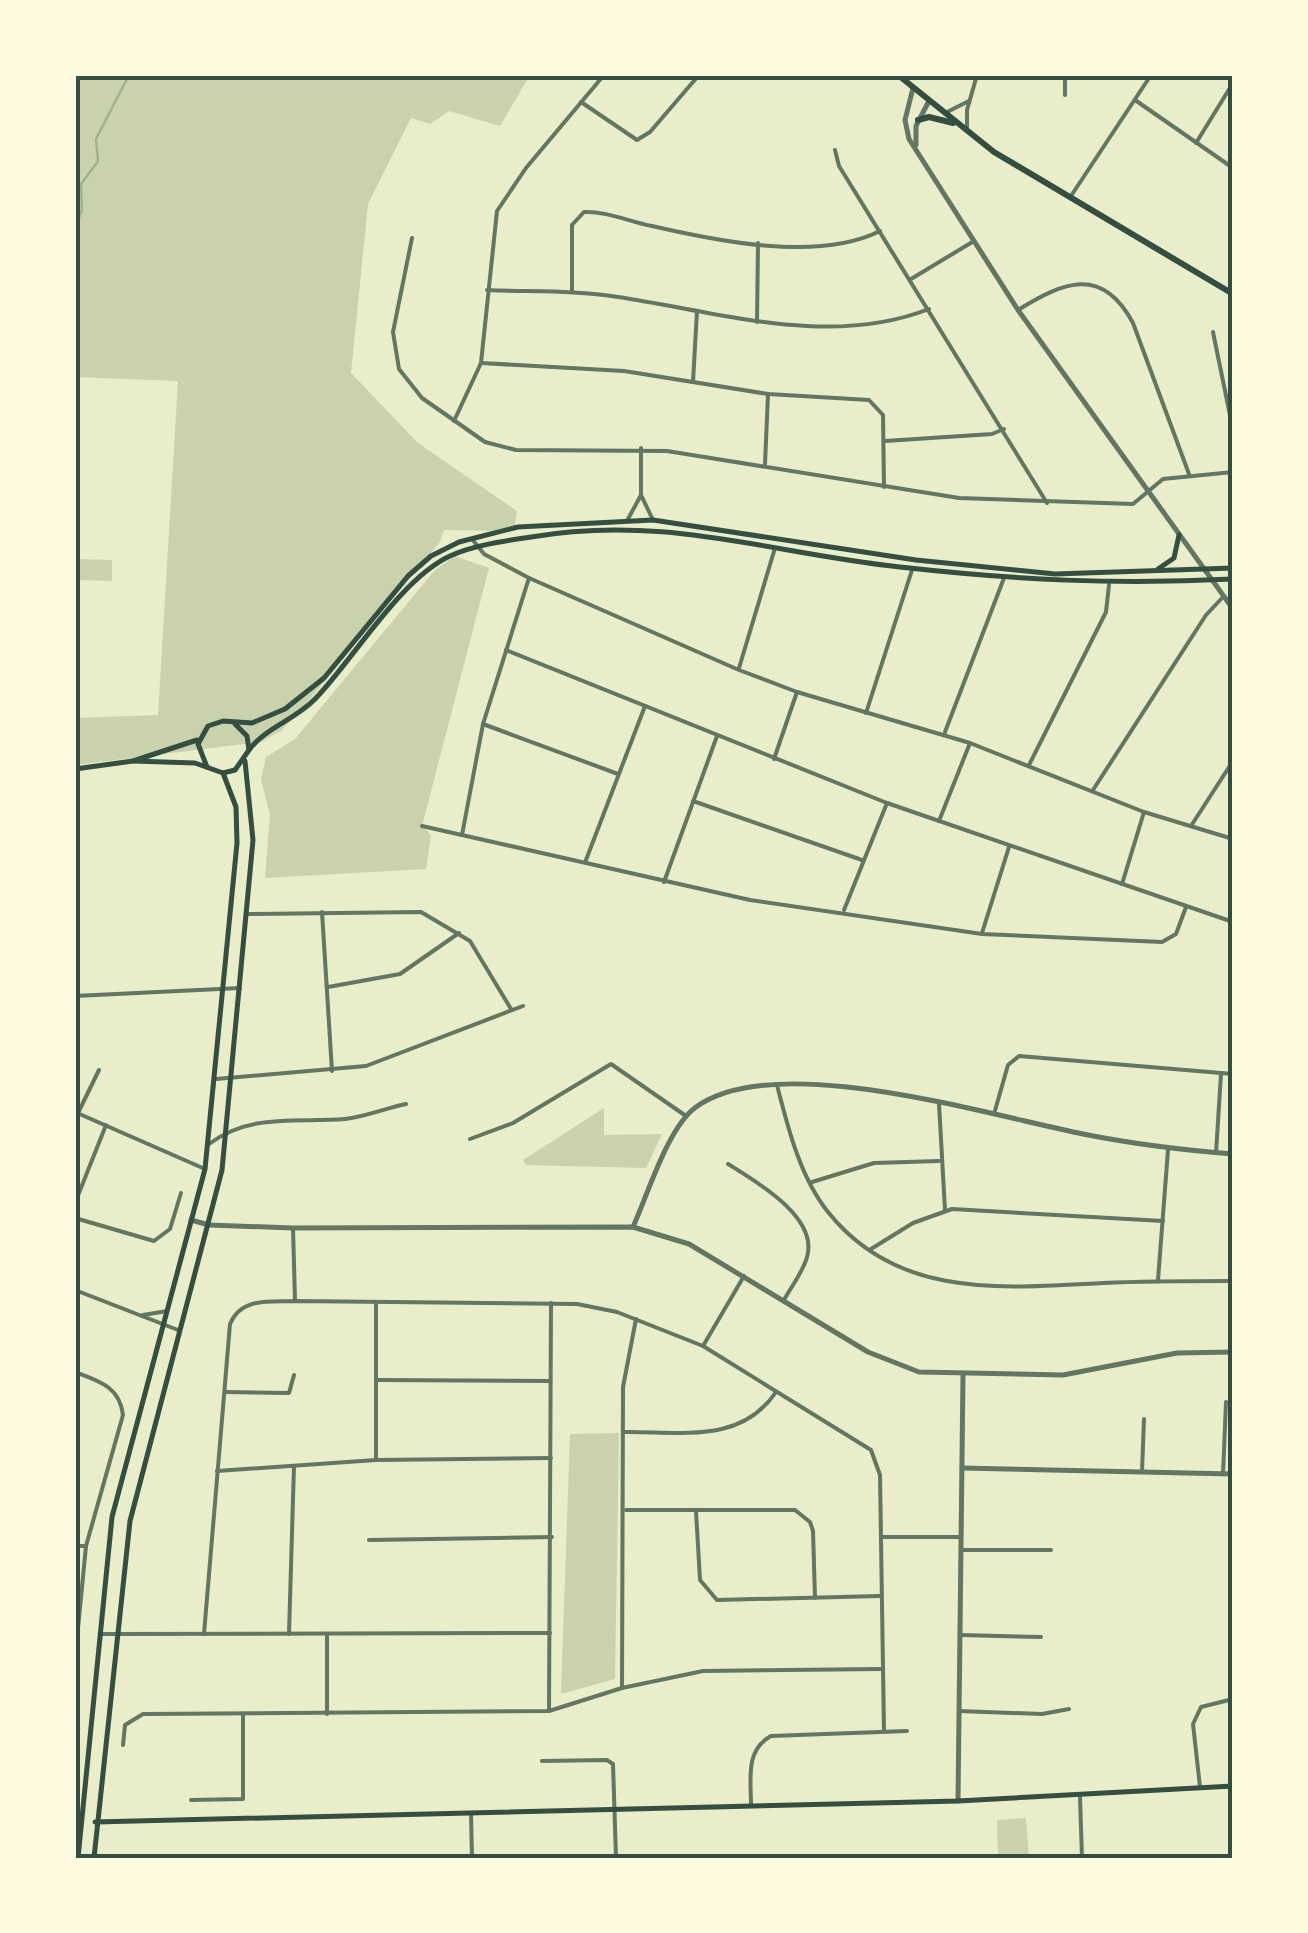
<svg xmlns="http://www.w3.org/2000/svg" width="1308" height="1933" font-family="Montserrat,sans-serif">
	<style>
		.green { fill: #cad2ad }
		.lines { fill: none; stroke-linecap: round; stroke-linejoin: round }
		.stream { stroke: #a3b18a; stroke-width: 2.5 }
		.minor { stroke: #617663; stroke-width: 4 }
		.tertiary { stroke: #617663; stroke-width: 5 }
		.secondary { stroke: #344e41; stroke-width: 5 }
		.primary { stroke: #344e41; stroke-width: 6 }
		.neatline { fill: none; stroke: #344e41; stroke-width: 4 }
	</style>
	<rect width="100%" height="100%" fill="#e9edc9"/>
	<!-- green -->
	<g class="green">
		<path d="M75 75H530L500 126 449 111 430 124 411 118 368 204 351 373 418 443 517 511 514 531 444 530 440 542 301 710 281 731 261 742 75 765V718L158 715 178 381 75 377Z"/>
		<path d="M455 556 489 568 422 826 431 835 426 869 265 878 270 815 261 779 266 757 295 739 435 570Z"/>
		<path d="M75 559 112 560V581L75 580Z"/>
		<path d="M604 1108V1135L662 1134 646 1168 526 1165 523 1160Z"/>
		<path d="M619 1433 615 1679 561 1694 570 1434Z"/>
		<path d="M1026 1818 1029 1858H998L997 1820Z"/>
	</g>
	<g class="lines">
		<!-- stream -->
		<path class="stream" d="M75 228 82 210 81 184 98 161 96 139 129 75"/>
		<!-- minor -->
		<g class="minor">
			<path d="M977 77 1065 76"/>
			<path d="M1065 95V75"/>
			<path d="M1135 100 1233 168"/>
			<path d="M581 102 637 140 650 132 699 75"/>
			<path d="M947 112 969 101"/>
			<path d="M967 128V110L977 75"/>
			<path d="M1196 143 1233 83"/>
			<path d="M835 150 839 166 1047 503"/>
			<path d="M1071 196 1151 75"/>
			<path d="M412 238 393 332 399 369 422 398 485 442 516 450 667 451 959 498 1133 504 1163 479 1233 472"/>
			<path d="M911 279 974 241"/>
			<path d="M487 290C531 292 575 290 618 297 719 312 829 348 929 309"/>
			<path d="M572 290V225L584 212C607 211 630 222 652 226 717 241 818 262 880 231"/>
			<path d="M1018 310C1063 282 1102 265 1133 323L1189 474"/>
			<path d="M757 322 758 243"/>
			<path d="M1213 332 1233 430"/>
			<path d="M481 363 624 371 768 394 869 400 883 415 884 487"/>
			<path d="M693 382 697 311"/>
			<path d="M454 421 481 363 497 211 526 168 604 75"/>
			<path d="M885 441 992 434 1004 429"/>
			<path d="M641 448V495L653 520"/>
			<path d="M765 464 768 394"/>
			<path d="M628 519 641 495"/>
			<path d="M472 539 484 554 529 578 739 670 797 692 970 743 1144 812 1233 839"/>
			<path d="M506 650 887 803 1233 922"/>
			<path d="M739 668 775 548"/>
			<path d="M866 713 912 570"/>
			<path d="M483 724 618 774"/>
			<path d="M945 732 1004 578"/>
			<path d="M774 759 797 692"/>
			<path d="M1029 765 1106 612 1109 585"/>
			<path d="M1093 790 1206 615 1223 597"/>
			<path d="M693 801 862 860"/>
			<path d="M939 821 970 743"/>
			<path d="M422 826 750 900 982 934 1162 942 1176 934 1186 907"/>
			<path d="M1191 826 1233 761"/>
			<path d="M462 835 483 724 529 578"/>
			<path d="M586 860 645 706"/>
			<path d="M664 882 717 736"/>
			<path d="M1122 884 1144 812"/>
			<path d="M844 910 887 803"/>
			<path d="M322 912 332 1071"/>
			<path d="M248 914 421 912 470 941 511 1009"/>
			<path d="M982 933 1009 847"/>
			<path d="M328 987 400 974 459 933"/>
			<path d="M75 996 240 988"/>
			<path d="M216 1079 366 1066 523 1006"/>
			<path d="M777 1085C788 1128 800 1177 828 1212 898 1300 1004 1288 1103 1283 1147 1281 1190 1281 1233 1281"/>
			<path d="M939 1104 945 1210"/>
			<path d="M75 1112 205 1169"/>
			<path d="M78 1113 99 1070"/>
			<path d="M994 1114 1008 1065 1019 1056 1233 1074"/>
			<path d="M470 1139 513 1123 611 1064 686 1116"/>
			<path d="M209 1144C250 1113 296 1123 345 1119 365 1117 386 1108 406 1104"/>
			<path d="M1216 1153 1221 1074"/>
			<path d="M728 1164C755 1181 819 1217 807 1257 803 1272 791 1287 784 1300"/>
			<path d="M812 1182 874 1163 939 1161"/>
			<path d="M75 1203 106 1125"/>
			<path d="M75 1218 154 1241 170 1229 181 1193"/>
			<path d="M293 1228 295 1301"/>
			<path d="M871 1249 913 1223 952 1209 1163 1221"/>
			<path d="M1158 1280 1168 1150"/>
			<path d="M75 1290 178 1330"/>
			<path d="M143 1315 167 1311"/>
			<path d="M703 1346 744 1276"/>
			<path d="M75 1372C99 1381 120 1387 123 1415L86 1546 75 1659"/>
			<path d="M376 1380 550 1381"/>
			<path d="M225 1392 289 1393 294 1375"/>
			<path d="M623 1432C680 1431 740 1445 776 1392"/>
			<path d="M376 1459V1304"/>
			<path d="M217 1471 376 1460 551 1458"/>
			<path d="M1142 1472 1144 1419"/>
			<path d="M1223 1474 1226 1402"/>
			<path d="M626 1510H795L810 1522 813 1531 815 1598"/>
			<path d="M696 1511 700 1580 717 1600 880 1596"/>
			<path d="M881 1537H961"/>
			<path d="M369 1540 552 1537"/>
			<path d="M75 1546H86"/>
			<path d="M961 1550H1051"/>
			<path d="M100 1634 550 1633"/>
			<path d="M204 1634 230 1324C241 1297 270 1302 295 1301L577 1304 617 1312 703 1346 871 1450 880 1475 884 1731"/>
			<path d="M289 1634 294 1466"/>
			<path d="M327 1634V1714"/>
			<path d="M960 1635 1041 1637"/>
			<path d="M622 1688 623 1387 636 1319"/>
			<path d="M549 1711 551 1303"/>
			<path d="M959 1711 1042 1714 1069 1709"/>
			<path d="M123 1745 125 1725 143 1714 549 1711 622 1688 703 1671 881 1669"/>
			<path d="M542 1761 607 1760 613 1764 616 1858"/>
			<path d="M1200 1787 1193 1724 1201 1707 1233 1699"/>
			<path d="M1080 1797 1082 1858"/>
			<path d="M191 1800 243 1799V1714"/>
			<path d="M751 1805C751 1779 745 1750 771 1736L907 1731"/>
			<path d="M471 1814 472 1858"/>
		</g>
		<!-- tertiary -->
		<g class="tertiary">
			<path d="M913 88 905 120 909 139 1018 310 1233 609"/>
			<path d="M916 145V126L929 101"/>
			<path d="M191 1220 209 1225 293 1228 633 1227 689 1244 868 1352 919 1372 1063 1375 1177 1353 1233 1352"/>
			<path d="M633 1227C648 1194 668 1127 696 1107 775 1049 991 1116 1083 1134 1133 1144 1182 1150 1233 1154"/>
			<path d="M962 1468 1233 1474"/>
			<path d="M958 1801 963 1375"/>
		</g>
		<!-- secondary -->
		<g class="secondary">
			<path d="M1158 569 1174 558 1179 535"/>
			<path d="M1231 607 1233 587"/>
			<path d="M249 750C266 727 295 720 315 699 353 660 400 579 450 556 474 545 505 541 531 537 664 514 770 553 900 567 1017 580 1115 585 1233 579"/>
			<path d="M133 761 195 763 223 773 235 770 249 750 247 736 235 724"/>
			<path d="M207 767 198 744 208 726 223 721 252 723 285 709 324 678 408 576 431 556 459 542 518 527 653 520 916 560 1055 574 1233 568"/>
			<path d="M75 769 133 761 197 740"/>
			<path d="M95 1822 958 1801 1233 1786"/>
			<path d="M78 1858 112 1517 205 1169 237 843 236 807 223 773"/>
			<path d="M94 1858 130 1521 222 1170 253 840 245 761"/>
		</g>
		<!-- primary -->
		<g class="primary">
			<path d="M898 75 994 152 1233 294"/>
			<path d="M918 120 929 117 953 123"/>
		</g>
	</g>
	<!-- border -->
	<rect width="1308" height="1933" fill="none" stroke="#fefae0" stroke-width="155"/>
	<rect x="78" y="78" width="1152" height="1778" class="neatline"/>
</svg>
